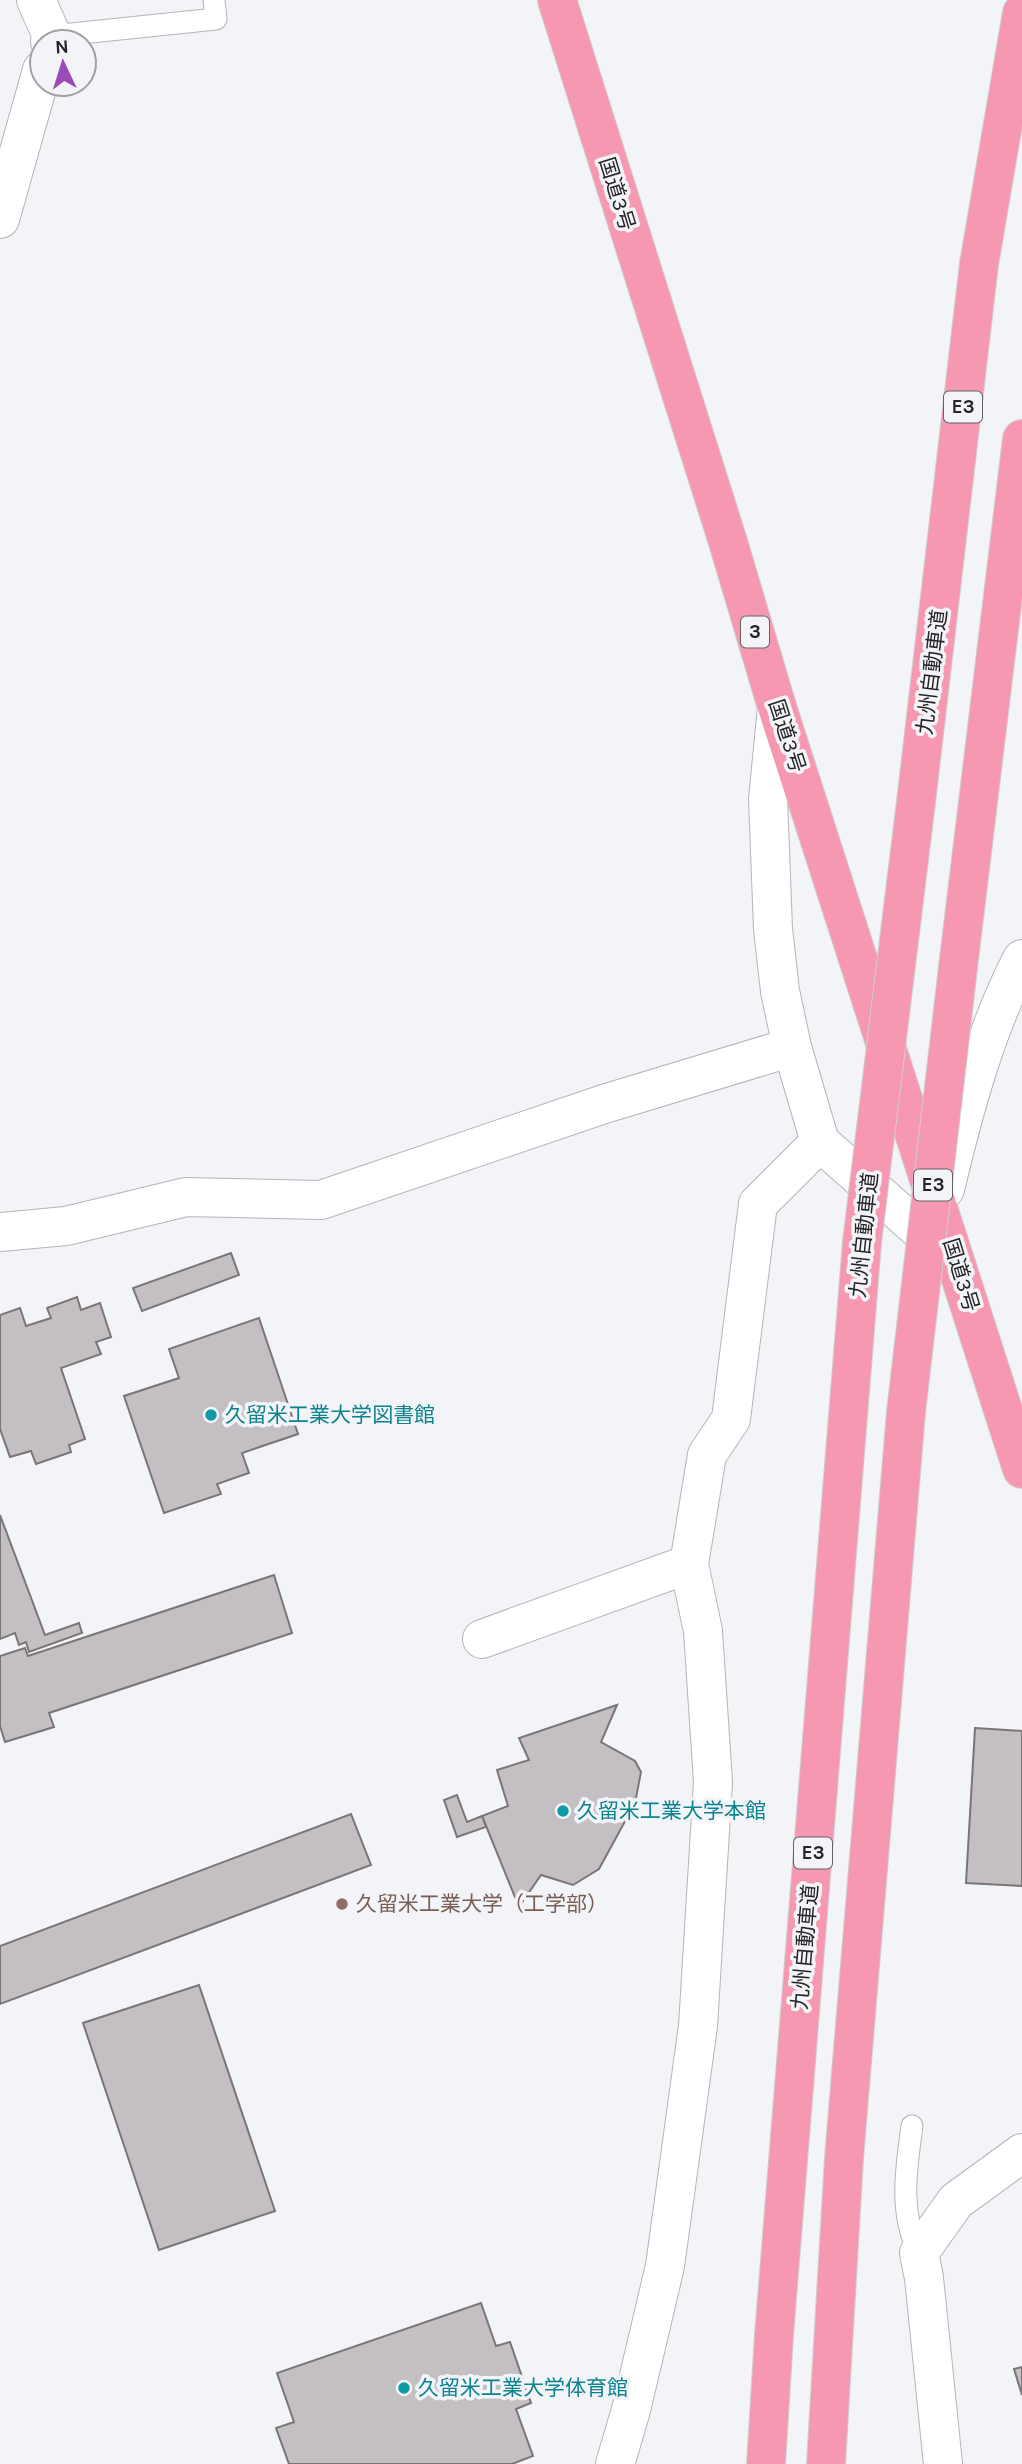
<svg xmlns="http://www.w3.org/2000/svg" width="1022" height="2464" font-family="Karla,'Noto Sans JP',sans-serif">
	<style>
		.building { fill: #c4bfc2; stroke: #7a7577; stroke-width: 2 }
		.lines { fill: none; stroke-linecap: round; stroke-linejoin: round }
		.lane-casing { stroke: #b4b5b9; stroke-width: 23 }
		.street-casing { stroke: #b4b5b9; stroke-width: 40 }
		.highway-casing { stroke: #cfcfcf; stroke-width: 40 }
		.lane { stroke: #fff; stroke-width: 21 }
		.street { stroke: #fff; stroke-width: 38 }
		.highway { stroke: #f798b2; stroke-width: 38 }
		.highway-bridge-casing { stroke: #cfcfcf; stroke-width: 40; stroke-linecap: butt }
		.highway-bridge { stroke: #f798b2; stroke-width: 38 }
		.culture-dot { fill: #0f9aa8; stroke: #f3f4f8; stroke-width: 2.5 }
		.education-dot { fill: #8d6e63; stroke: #f3f4f8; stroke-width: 2.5 }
		.labels { text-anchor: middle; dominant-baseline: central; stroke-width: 7; stroke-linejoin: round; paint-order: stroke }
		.shield { fill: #f3f4f8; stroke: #626265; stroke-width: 2 }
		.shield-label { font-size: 19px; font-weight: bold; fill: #242426 }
		.street-label { font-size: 21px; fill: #242426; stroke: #f3f4f8 }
		.culture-label { font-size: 21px; fill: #0d838f; stroke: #f3f4f8; text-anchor: start }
		.education-label { font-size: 21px; fill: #785e54; stroke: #f3f4f8; text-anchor: start }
	</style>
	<rect width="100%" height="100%" fill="#f3f4f8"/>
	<!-- building -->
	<g class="building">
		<path d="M231 1253 239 1275 142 1311 133 1288Z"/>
		<path d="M77 1297 81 1310 100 1303 111 1337 96 1342 101 1354 61 1368 85 1439 69 1445 71 1452 36 1464 31 1451 10 1457 0 1429V1315L20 1308 26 1326 51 1318 47 1308Z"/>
		<path d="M259 1318 298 1434 242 1453 249 1473 217 1484 221 1494 164 1513 124 1396 179 1378 169 1349Z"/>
		<path d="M0 1515 45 1635 79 1623 82 1633 29 1652 26 1642 19 1645 15 1633 0 1639Z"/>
		<path d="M274 1575 292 1633 49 1713 54 1727 5 1742 0 1726V1656L25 1648 28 1656Z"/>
		<path d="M617 1705 601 1742 635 1761 641 1772 635 1803 599 1869 573 1885 541 1875 519 1907 482 1816 508 1806 497 1770 529 1760 519 1738Z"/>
		<path d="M975 1728 1022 1731V1886L966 1883Z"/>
		<path d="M457 1795 467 1822 482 1816 486 1827 457 1837 444 1800Z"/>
		<path d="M351 1814 371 1865 0 2004V1946Z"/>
		<path d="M199 1985 275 2211 159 2250 83 2023Z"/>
		<path d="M481 2303 496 2346 510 2342 531 2403 516 2409 533 2456 512 2464H289L276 2428 294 2422 277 2373Z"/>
		<path d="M1022 2367V2395L1014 2369Z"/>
	</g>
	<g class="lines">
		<defs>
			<g id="lane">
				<path d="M52 36 216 19 214 0"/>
				<path d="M912 2126C906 2170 899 2212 919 2253"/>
			</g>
			<g id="street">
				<path d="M36 0 52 36 50 42"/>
				<path d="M0 219 42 70"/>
				<path d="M777 707 768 799 773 929 780 991 792 1047 820 1142 949 1256"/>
				<path d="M945 1189C964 1110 985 1031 1022 959"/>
				<path d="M0 1232 66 1226 186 1197 321 1200 604 1104 792 1047"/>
				<path d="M482 1639 689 1564"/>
				<path d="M615 2464 631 2410 665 2266 698 2026 713 1782 703 1631 689 1564 707 1455 731 1419 758 1204 820 1142"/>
				<path d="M943 2464 924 2278 919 2253 956 2201 1022 2153"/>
			</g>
			<g id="highway">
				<path d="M557 0 728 542 777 707 1022 1469"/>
				<path d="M916 802 979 264 1022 13"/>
				<path d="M959 959 1022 439"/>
				<path d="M766 2464 774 2335 862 1242"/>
				<path d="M826 2464 844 2158 906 1412"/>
			</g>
		</defs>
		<!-- lane casing -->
		<use href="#lane" class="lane-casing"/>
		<!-- street casing -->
		<use href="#street" class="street-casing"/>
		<!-- highway casing -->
		<use href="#highway" class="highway-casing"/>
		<!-- lane -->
		<use href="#lane" class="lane"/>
		<!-- street -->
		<use href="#street" class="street"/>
		<!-- highway -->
		<use href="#highway" class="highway"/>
		<defs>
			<g id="highway-bridge">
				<path d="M862 1242 916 802"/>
				<path d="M906 1412 959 959"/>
			</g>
		</defs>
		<!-- highway-bridge casing -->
		<use href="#highway-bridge" class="highway-bridge-casing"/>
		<!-- highway-bridge -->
		<use href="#highway-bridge" class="highway-bridge"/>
	</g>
	<!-- markers -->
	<g class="culture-dot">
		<circle cx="211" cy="1415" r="7"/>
		<circle cx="563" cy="1811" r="7"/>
		<circle cx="404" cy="2388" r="7"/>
	</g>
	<circle class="education-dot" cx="342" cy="1904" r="7"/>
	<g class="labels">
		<!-- shield labels -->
		<g class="shield">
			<rect x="944" y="391.5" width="38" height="31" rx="5"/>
			<rect x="741" y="616.5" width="28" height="31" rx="5"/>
			<rect x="914" y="1169.5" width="38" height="31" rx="5"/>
			<rect x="794" y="1837.5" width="38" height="31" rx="5"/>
		</g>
		<g class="shield-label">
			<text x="963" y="407">E3</text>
			<text x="755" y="632">3</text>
			<text x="933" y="1185">E3</text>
			<text x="813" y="1853">E3</text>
		</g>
		<!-- street labels -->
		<g class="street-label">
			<text transform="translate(617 194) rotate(73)">国道3号</text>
			<text transform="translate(932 672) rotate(-83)">九州自動車道</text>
			<text transform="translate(787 736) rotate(72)">国道3号</text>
			<text transform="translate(864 1235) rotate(-84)">九州自動車道</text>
			<text transform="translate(961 1275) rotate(73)">国道3号</text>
			<text transform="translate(805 1947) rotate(-85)">九州自動車道</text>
		</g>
		<!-- culture labels -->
		<g class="culture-label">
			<text x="225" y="1415">久留米工業大学図書館</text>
			<text x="577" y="1811">久留米工業大学本館</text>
			<text x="418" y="2388">久留米工業大学体育館</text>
		</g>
		<!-- education labels -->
		<g class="education-label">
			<text x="356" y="1904">久留米工業大学（工学部）</text>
		</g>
	</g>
	<!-- north arrow -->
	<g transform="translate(63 63) rotate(356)"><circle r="33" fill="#f3f4f8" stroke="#a0a1a4" stroke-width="2"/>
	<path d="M0-5L12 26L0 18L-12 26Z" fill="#9b4aba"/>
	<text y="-10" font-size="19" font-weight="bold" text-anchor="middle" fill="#242426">N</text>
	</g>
</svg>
